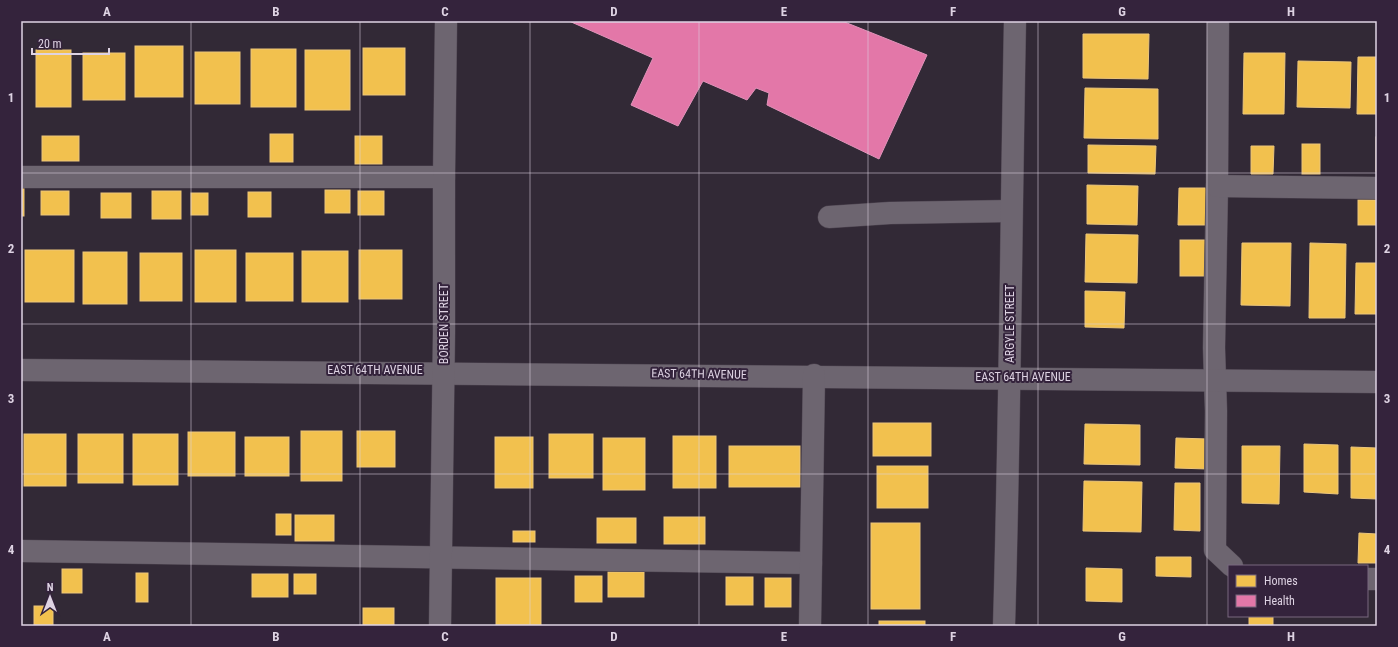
<svg xmlns="http://www.w3.org/2000/svg" width="1398" height="647" font-family="'Roboto Condensed',sans-serif">
	<style>
		.homes { fill: #f2c14e; stroke: #ecc67b }
		.health { fill: #e377a8; stroke: #e293ba }
		.lines { fill: none; stroke-linecap: round; stroke-linejoin: round }
		.minor-casing { stroke: #4d4450; stroke-width: 23 }
		.minor { stroke: #6d6570; stroke-width: 22 }
		.grid { fill: none; stroke: #ded3e3; stroke-width: 1; stroke-opacity: 0.55 }
		.labels { text-anchor: middle; dominant-baseline: central; stroke-width: 4; stroke-linejoin: round; paint-order: stroke }
		.street-label { font-size: 12px; fill: #ded3e3; stroke: #34233c }
		.neatline { fill: none; stroke: #ded3e3; stroke-width: 1.5 }
		.grid-label { font-size: 13px; text-anchor: middle; font-weight: bold; fill: #ded3e3 }
	</style>
	<rect width="100%" height="100%" fill="#322936"/>
	<!-- homes -->
	<g class="homes">
		<path d="M1083 34H1149L1148 79 1083 78Z"/>
		<rect x="135" y="46" width="48" height="51"/>
		<rect x="363" y="48" width="42" height="47"/>
		<rect x="251" y="49" width="45" height="58"/>
		<rect x="36" y="50" width="35" height="57"/>
		<rect x="305" y="50" width="45" height="60"/>
		<rect x="195" y="52" width="45" height="52"/>
		<rect x="83" y="53" width="42" height="47"/>
		<path d="M1244 53H1285L1284 114H1243Z"/>
		<path d="M1358 57H1377V114H1357Z"/>
		<path d="M1298 61 1351 62 1350 108 1297 107Z"/>
		<path d="M1085 88 1158 89V139L1084 138Z"/>
		<rect x="270" y="134" width="23" height="28"/>
		<rect x="42" y="136" width="37" height="25"/>
		<rect x="355" y="136" width="27" height="28"/>
		<rect x="1376" y="137" width="1" height="34"/>
		<rect x="1302" y="144" width="18" height="30"/>
		<path d="M1088 145 1156 146 1155 174 1088 173Z"/>
		<path d="M1251 146H1274L1273 174H1251Z"/>
		<path d="M1087 185 1138 186 1137 225 1087 224Z"/>
		<rect x="21" y="186" width="3" height="30"/>
		<path d="M1179 188H1209V225H1178Z"/>
		<rect x="325" y="190" width="25" height="23"/>
		<rect x="41" y="191" width="28" height="24"/>
		<rect x="152" y="191" width="29" height="28"/>
		<rect x="358" y="191" width="26" height="24"/>
		<rect x="248" y="192" width="23" height="25"/>
		<rect x="101" y="193" width="30" height="25"/>
		<rect x="191" y="193" width="17" height="22"/>
		<rect x="1358" y="200" width="19" height="25"/>
		<path d="M1086 234 1138 235 1137 283 1085 282Z"/>
		<rect x="1180" y="240" width="29" height="36"/>
		<path d="M1242 243H1291L1290 306 1241 305Z"/>
		<path d="M1310 243 1346 244 1345 318H1309Z"/>
		<rect x="25" y="250" width="49" height="52"/>
		<rect x="195" y="250" width="41" height="52"/>
		<rect x="359" y="250" width="43" height="49"/>
		<rect x="302" y="251" width="46" height="51"/>
		<rect x="83" y="252" width="44" height="52"/>
		<rect x="140" y="253" width="42" height="48"/>
		<rect x="246" y="253" width="47" height="48"/>
		<path d="M1356 263H1377V314H1355Z"/>
		<path d="M1085 291 1125 292 1124 328 1085 327Z"/>
		<rect x="873" y="423" width="58" height="33"/>
		<path d="M1085 424 1140 425V465L1084 464Z"/>
		<rect x="301" y="431" width="41" height="50"/>
		<rect x="357" y="431" width="38" height="36"/>
		<rect x="188" y="432" width="47" height="44"/>
		<rect x="24" y="434" width="42" height="52"/>
		<rect x="78" y="434" width="45" height="49"/>
		<rect x="133" y="434" width="45" height="51"/>
		<rect x="549" y="434" width="44" height="44"/>
		<rect x="673" y="436" width="43" height="52"/>
		<rect x="245" y="437" width="44" height="39"/>
		<rect x="495" y="437" width="38" height="51"/>
		<rect x="603" y="438" width="42" height="52"/>
		<path d="M1176 438 1208 439V469L1175 468Z"/>
		<path d="M1304 444 1338 445V494L1304 492Z"/>
		<rect x="729" y="446" width="71" height="41"/>
		<path d="M1242 446H1280L1279 504 1242 503Z"/>
		<path d="M1351 447 1377 448V499L1351 498Z"/>
		<rect x="877" y="466" width="51" height="42"/>
		<path d="M1084 481 1142 482 1141 532 1083 531Z"/>
		<path d="M1175 483H1200V531L1174 530Z"/>
		<rect x="276" y="514" width="15" height="21"/>
		<rect x="295" y="515" width="39" height="26"/>
		<rect x="664" y="517" width="41" height="27"/>
		<rect x="597" y="518" width="39" height="25"/>
		<rect x="871" y="523" width="49" height="86"/>
		<rect x="513" y="531" width="22" height="11"/>
		<path d="M1359 533 1377 534V563H1358Z"/>
		<path d="M1156 557H1191V577L1156 576Z"/>
		<path d="M1086 568 1122 569V602L1086 601Z"/>
		<rect x="62" y="569" width="20" height="24"/>
		<rect x="608" y="572" width="36" height="25"/>
		<rect x="136" y="573" width="12" height="29"/>
		<rect x="252" y="574" width="36" height="23"/>
		<rect x="294" y="574" width="22" height="20"/>
		<rect x="575" y="576" width="27" height="26"/>
		<rect x="726" y="577" width="27" height="28"/>
		<rect x="496" y="578" width="45" height="48"/>
		<rect x="765" y="578" width="26" height="29"/>
		<rect x="34" y="606" width="19" height="20"/>
		<rect x="363" y="608" width="31" height="18"/>
		<rect x="1249" y="616" width="24" height="10"/>
		<rect x="879" y="621" width="46" height="5"/>
	</g>
	<!-- health -->
	<path class="health" d="M569 21H842L927 55 879 159 767 105 769 93 756 88 747 100 703 81 678 126 631 105 653 58Z"/>
	<g class="lines">
		<defs>
			<g id="minor">
				<path d="M1218 21 1217 186 1214 348 1216 411 1215 550 1232 566"/>
				<path d="M21 177H444"/>
				<path d="M1217 186 1377 188"/>
				<path d="M829 217 890 213 1011 211"/>
				<path d="M21 370C473 370 925 374 1377 382"/>
				<path d="M21 551 811 563"/>
				<path d="M1367 579H1377"/>
				<path d="M440 626 444 333V177L446 21"/>
				<path d="M810 626 814 375"/>
				<path d="M1004 626C1010 424 1011 223 1015 21"/>
			</g>
		</defs>
		<!-- minor casing -->
		<use href="#minor" class="minor-casing"/>
		<!-- minor -->
		<use href="#minor" class="minor"/>
	</g>
	<!-- grid -->
	<path class="grid" d="M191 21V626M360 21V626M530 21V626M699 21V626M868 21V626M1038 21V626M1207 21V626M21 173H1377M21 324H1377M21 474H1377"/>
	<g class="labels">
		<!-- street labels -->
		<g class="street-label">
			<text transform="translate(444 324) rotate(-90)">BORDEN STREET</text>
			<text transform="translate(1010 324) rotate(-90)">ARGYLE STREET</text>
			<text x="375" y="370">EAST 64TH AVENUE</text>
			<text transform="translate(699 374) rotate(1)">EAST 64TH AVENUE</text>
			<text x="1023" y="377">EAST 64TH AVENUE</text>
		</g>
	</g>
	<!-- border -->
	<rect width="1398" height="647" fill="none" stroke="#34233c" stroke-width="44"/>
	<!-- legend -->
	<rect x="1228" y="565" width="140" height="52" fill="#34233c" stroke="#78697f"/>
	<rect x="1236" y="575" width="20" height="12" fill="#f2c14e" stroke="#78697f"/>
	<text x="1264" y="585" font-size="12" fill="#ded3e3">Homes</text>
	<rect x="1236" y="595" width="20" height="12" fill="#e377a8" stroke="#78697f"/>
	<text x="1264" y="605" font-size="12" fill="#ded3e3">Health</text>
	<!-- north arrow -->
	<g transform="translate(50 597)" stroke="#34233c" stroke-width="3" paint-order="stroke">
	<path d="M0-3L7 15L0 10L-7 15Z" fill="#ded3e3"/>
	<text y="-6" font-size="11" font-weight="bold" text-anchor="middle" fill="#ded3e3">N</text>
	</g>
	<!-- scale -->
	<path d="M32 48v6h77v-6" fill="none" stroke="#ded3e3" stroke-width="2"/>
	<text x="38" y="48" font-size="12" fill="#ded3e3" stroke="#34233c" stroke-width="3" paint-order="stroke">20 m</text>
	<rect x="22" y="22" width="1354" height="603" class="neatline"/>
	<g class="grid-label">
		<text x="107" y="16">A</text>
		<text x="276" y="16">B</text>
		<text x="445" y="16">C</text>
		<text x="614" y="16">D</text>
		<text x="784" y="16">E</text>
		<text x="953" y="16">F</text>
		<text x="1122" y="16">G</text>
		<text x="1291" y="16">H</text>
		<text x="11" y="102">1</text>
		<text x="1387" y="102">1</text>
		<text x="11" y="253">2</text>
		<text x="1387" y="253">2</text>
		<text x="11" y="403">3</text>
		<text x="1387" y="403">3</text>
		<text x="11" y="554">4</text>
		<text x="1387" y="554">4</text>
		<text x="107" y="641">A</text>
		<text x="276" y="641">B</text>
		<text x="445" y="641">C</text>
		<text x="614" y="641">D</text>
		<text x="784" y="641">E</text>
		<text x="953" y="641">F</text>
		<text x="1122" y="641">G</text>
		<text x="1291" y="641">H</text>
	</g>
</svg>
